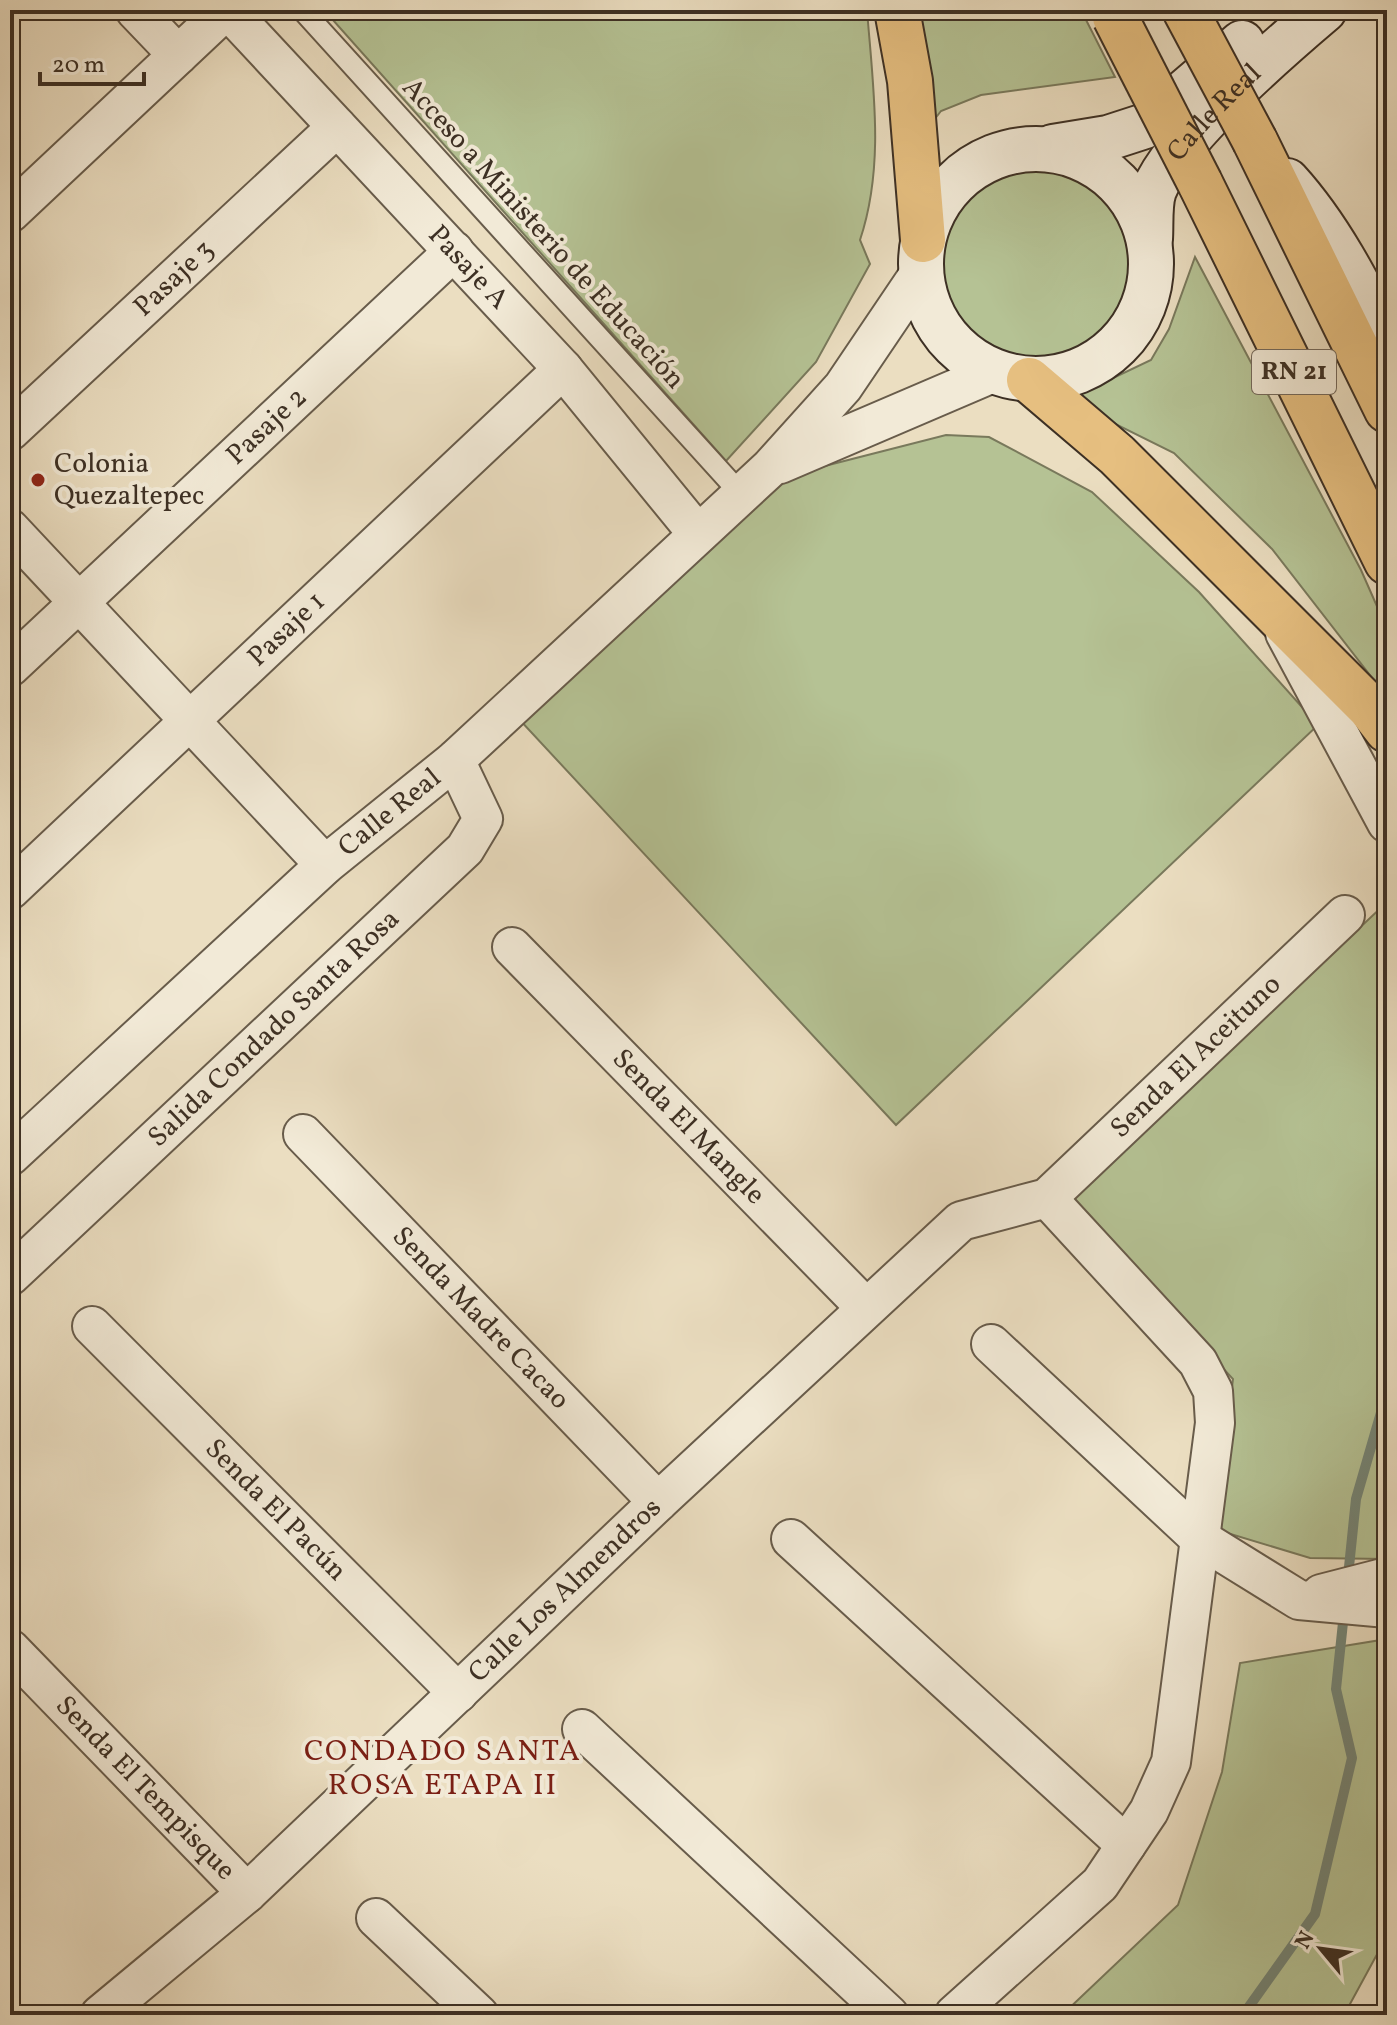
<svg xmlns="http://www.w3.org/2000/svg" width="1397" height="2025" font-family="Vollkorn,serif">
	<style>
		.green { fill: #b5c294; stroke: #79795c; stroke-width: 2 }
		.lines { fill: none; stroke-linecap: round; stroke-linejoin: round }
		.stream { stroke: #748577; stroke-width: 10 }
		.lane-casing { stroke: #685c4b; stroke-width: 24 }
		.street-casing { stroke: #685c4b; stroke-width: 42 }
		.secondary-casing { stroke: #3d3024; stroke-width: 48 }
		.highway-casing { stroke: #3d3024; stroke-width: 48 }
		.lane { stroke: #f2ead7; stroke-width: 20 }
		.street { stroke: #f2ead7; stroke-width: 38 }
		.secondary { stroke: #f2ead7; stroke-width: 44 }
		.highway { stroke: #e6bf80; stroke-width: 44 }
		.highway-bridge-casing { stroke: #3d3024; stroke-width: 48; stroke-linecap: butt }
		.highway-bridge { stroke: #e6bf80; stroke-width: 44 }
		.poi-dot { fill: #8f2418; stroke: #f2ead7; stroke-width: 3 }
		.labels { text-anchor: middle; dominant-baseline: central; stroke-width: 8; stroke-linejoin: round; paint-order: stroke }
		.shield { fill: #f2ead7; stroke: #73685a; stroke-width: 2 }
		.shield-label { font-size: 26px; font-weight: bold; fill: #3d3024 }
		.street-label { font-size: 28px; fill: #3d3024; stroke: #f2ead7 }
		.poi-label { font-size: 28px; fill: #3d3024; stroke: #f2ead7; text-anchor: start }
		.neighbourhood-label { font-size: 30px; letter-spacing: 2px; fill: #7a1f14; stroke: #f2ead7 }
	</style>
	<rect width="100%" height="100%" fill="#ebdec1"/>
	<filter id="stains"><feTurbulence type="fractalNoise" baseFrequency=".0025" numOctaves="4"/><feColorMatrix values="0 0 0 0 .2 0 0 0 0 .09 0 0 0 0 .02 0 0 0 .5 -.17"/></filter>
	<radialGradient id="worn" r=".72"><stop offset=".6" stop-color="#630" stop-opacity="0"/><stop offset="1" stop-color="#630" stop-opacity=".3"/></radialGradient>
	<!-- green -->
	<g class="green">
		<path d="M324 10H867C873 87 885 165 860 240L870 264 816 362 726 461Z"/>
		<path d="M915 10H1081L1115 77 981 95 941 111 927 129Z"/>
		<path d="M1047 156C1071 162 1102 168 1117 190 1123 198 1128 213 1131 223 1157 308 1093 380 1006 357 975 348 953 326 943 296 926 244 951 181 1005 162 1017 157 1034 158 1047 156Z"/>
		<path d="M1195 257 1361 570 1387 629V697L1272 549 1174 453 1067 400 1151 360 1169 329Z"/>
		<path d="M946 435 989 437 1092 492 1199 592 1318 725 896 1125 518 718 766 481Z"/>
		<path d="M1387 902V1559L1310 1558 1214 1529 1233 1379 1069 1201Z"/>
		<path d="M1387 1639V1936L1344 2015H1062L1178 1905 1222 1772 1240 1663Z"/>
	</g>
	<g class="lines">
		<!-- stream -->
		<g class="stream">
			<path d="M1349 1567 1356 1499 1387 1392"/>
			<path d="M1243 2015 1315 1914 1352 1758 1336 1689 1344 1613"/>
		</g>
		<defs>
			<path id="lane" d="M306 10 305 13 741 494"/>
			<g id="street">
				<path d="M135 10 178 55"/>
				<path id="s1" d="M228 10 563 369 697 533"/>
				<path d="M10 213 226 10"/>
				<path id="s2" d="M10 431 337 127"/>
				<path d="M780 464 995 372"/>
				<path d="M10 529 325 865"/>
				<path d="M1285 633 1387 823"/>
				<path id="s3" d="M10 667 454 251"/>
				<path id="s4" d="M10 890 563 369"/>
				<path id="s5" d="M512 947 865 1307"/>
				<path id="s6" d="M303 1134 658 1502"/>
				<path id="s7" d="M10 1156 325 865 455 760 770 468 843 387 920 273"/>
				<path id="s8" d="M10 1276 465 849 483 819 455 760"/>
				<path id="s9" d="M92 1326 458 1693"/>
				<path d="M991 1344 1199 1538 1299 1600 1387 1608"/>
				<path d="M791 1539 1126 1845"/>
				<path d="M1321 1594 1387 1577"/>
				<path id="s10" d="M10 1649 247 1893"/>
				<path d="M582 1729 889 2015"/>
				<path d="M376 1918 479 2015"/>
				<path id="s11" d="M100 2015 247 1893 658 1502 961 1221 1047 1198 1345 915"/>
				<path d="M954 2015 1100 1884 1149 1811 1171 1762 1215 1423 1213 1391 1198 1362 1047 1198"/>
			</g>
			<g id="secondary">
				<path d="M1053 147 1108 138 1145 126 1242 43"/>
				<circle cx="1036" cy="264" r="115"/>
				<path d="M1287 181C1329 227 1359 286 1387 341"/>
				<path id="s12" d="M1150 239C1151 224 1149 204 1154 190 1176 137 1278 49 1324 10"/>
			</g>
			<g id="highway">
				<path d="M897 10 910 81 923 240"/>
				<path d="M1255 141 1387 410"/>
				<path d="M1200 183 1387 562"/>
				<path d="M1029 380 1117 455 1370 708 1387 730"/>
			</g>
		</defs>
		<!-- lane casing -->
		<use href="#lane" class="lane-casing"/>
		<!-- street casing -->
		<use href="#street" class="street-casing"/>
		<!-- secondary casing -->
		<use href="#secondary" class="secondary-casing"/>
		<!-- highway casing -->
		<use href="#highway" class="highway-casing"/>
		<!-- lane -->
		<use href="#lane" class="lane"/>
		<!-- street -->
		<use href="#street" class="street"/>
		<!-- secondary -->
		<use href="#secondary" class="secondary"/>
		<!-- highway -->
		<use href="#highway" class="highway"/>
		<defs>
			<g id="highway-bridge">
				<path d="M1185 10 1255 141"/>
				<path d="M1115 17 1200 183"/>
			</g>
		</defs>
		<!-- highway-bridge casing -->
		<use href="#highway-bridge" class="highway-bridge-casing"/>
		<!-- highway-bridge -->
		<use href="#highway-bridge" class="highway-bridge"/>
	</g>
	<!-- markers -->
	<circle class="poi-dot" cx="38" cy="480" r="8"/>
	<g class="labels">
		<!-- shield labels -->
		<rect class="shield" x="1252" y="350" width="84" height="44" rx="6"/>
		<g class="shield-label">
			<text x="1294" y="372">RN 21</text>
		</g>
		<!-- street labels -->
		<g class="street-label">
			<text stroke="none"><textPath href="#s12" startOffset="148">Calle Real</textPath></text>
			<text transform="translate(543 234) rotate(48)">Acceso a Ministerio de Educación</text>
			<text stroke="none"><textPath href="#s1" startOffset="352">Pasaje A</textPath></text>
			<text stroke="none"><textPath href="#s2" startOffset="224">Pasaje 3</textPath></text>
			<text stroke="none"><textPath href="#s3" startOffset="352">Pasaje 2</textPath></text>
			<text stroke="none"><textPath href="#s4" startOffset="380">Pasaje 1</textPath></text>
			<text stroke="none"><textPath href="#s7" startOffset="512">Calle Real</textPath></text>
			<text stroke="none"><textPath href="#s8" startOffset="362">Salida Condado Santa Rosa</textPath></text>
			<text stroke="none"><textPath href="#s11" startOffset="1466">Senda El Aceituno</textPath></text>
			<text stroke="none"><textPath href="#s5" startOffset="252">Senda El Mangle</textPath></text>
			<text stroke="none"><textPath href="#s6" startOffset="256">Senda Madre Cacao</textPath></text>
			<text stroke="none"><textPath href="#s9" startOffset="260">Senda El Pacún</textPath></text>
			<text stroke="none"><textPath href="#s11" startOffset="630">Calle Los Almendros</textPath></text>
			<text stroke="none"><textPath href="#s10" startOffset="194">Senda El Tempisque</textPath></text>
		</g>
		<!-- poi labels -->
		<g class="poi-label">
			<text x="54" y="464">Colonia<tspan x="54" dy="32">Quezaltepec</tspan></text>
		</g>
		<!-- neighbourhood labels -->
		<g class="neighbourhood-label">
			<text x="443" y="1752">CONDADO SANTA<tspan x="443" dy="34">ROSA ETAPA II</tspan></text>
		</g>
	</g>
	<!-- margin -->
	<rect width="1397" height="2025" fill="none" stroke="#ebdec1" stroke-width="40"/>
	<rect x="12" y="12" width="1373" height="2001" fill="none" stroke="#3d3024" stroke-width="4"/>
	<rect x="20" y="20" width="1357" height="1985" fill="none" stroke="#3d3024" stroke-width="2"/>
	<!-- north arrow -->
	<g transform="translate(1321 1949) rotate(299)" stroke="#f2ead7" stroke-width="6" paint-order="stroke">
	<path d="M0-6L14 30L0 20L-14 30Z" fill="#3d3024"/>
	<text y="-12" font-size="22" font-weight="bold" text-anchor="middle" fill="#3d3024">N</text>
	</g>
	<!-- scale -->
	<path d="M40 72v12h104v-12" fill="none" stroke="#3d3024" stroke-width="4"/>
	<text x="52" y="72" font-size="24" fill="#3d3024" stroke="#f2ead7" stroke-width="6" paint-order="stroke">20 m</text>
	<rect width="100%" height="100%" filter="url(#stains)"/>
	<rect width="100%" height="100%" fill="url(#worn)"/>
</svg>
